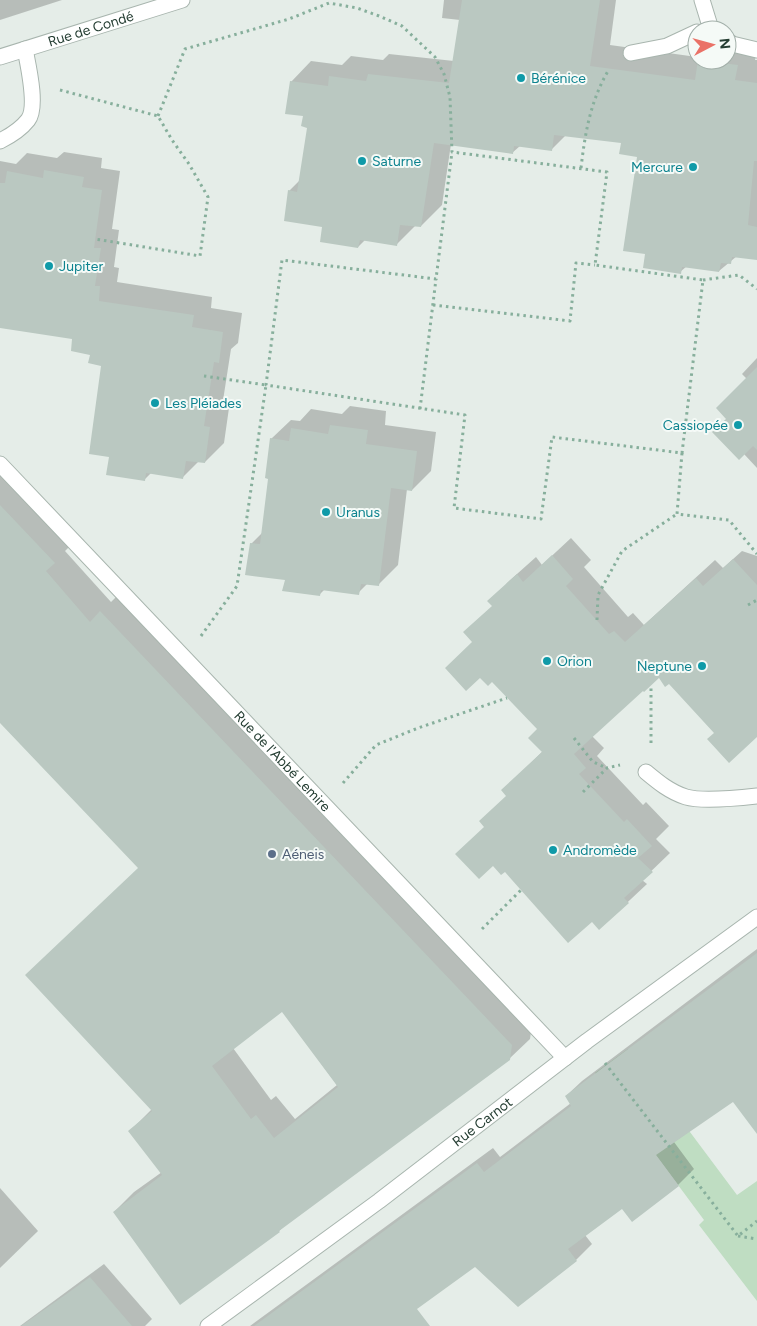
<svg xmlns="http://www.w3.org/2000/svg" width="757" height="1326" font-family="Figtree,sans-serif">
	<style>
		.green { fill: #bfddc2 }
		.shadow { fill: #0003; fill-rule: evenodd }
		.building { fill: #bac8c1; fill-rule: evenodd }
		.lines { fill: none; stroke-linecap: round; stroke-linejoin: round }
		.minor-casing { stroke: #a8b5ae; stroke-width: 17 }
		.path { stroke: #87af9c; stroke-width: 3; stroke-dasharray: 2.5 4; stroke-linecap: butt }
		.minor { stroke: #fff; stroke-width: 15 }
		.culture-dot { fill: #0f9aa8; stroke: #f5faf7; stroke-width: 2 }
		.service-dot { fill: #5c6f8a; stroke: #f5faf7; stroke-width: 2 }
		.labels { text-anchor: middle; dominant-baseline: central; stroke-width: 4; stroke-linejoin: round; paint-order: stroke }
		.street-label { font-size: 14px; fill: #253e33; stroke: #f5faf7 }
		.culture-label { font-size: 14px; fill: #0d838f; stroke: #f5faf7; text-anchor: start }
		.service-label { font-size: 14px; fill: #4e5e75; stroke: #f5faf7; text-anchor: start }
	</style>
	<rect width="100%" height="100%" fill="#e5ede8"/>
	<!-- green -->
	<path class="green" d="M628 1049 737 1195 757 1181V1301L699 1225 704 1220 595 1073Z"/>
	<!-- shadow -->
	<g class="shadow">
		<path d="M0 0H62L0 20Z"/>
		<path d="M444 0H616L610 45 697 57V60H727V41L757 49 755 60H757V259L737 256 719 271 687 266 680 272 646 253 638 156 622 142 566 135 551 150 520 146 512 153 451 144 442 205 421 226 416 225 396 245 365 240 358 247 323 226 289 191 300 180 308 127 291 82 311 61 342 65 351 56 383 60 389 54 454 61 460 20 442 18Z"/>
		<path d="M64 152 102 158 101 168 120 171 112 229 119 230 114 267 119 268 117 282 212 297 211 308 242 313 238 343 231 349 222 407 229 408 224 443 205 462 199 461 183 477 152 472 145 479 110 456 103 365 74 338 0 326V161L16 164 27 153 57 158Z"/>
		<path d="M757 358V468L744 454 727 418 747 379 742 374Z"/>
		<path d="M350 406 386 411 385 425 436 432 431 471 412 490 407 489 398 565 378 585 368 583 358 593 325 589 320 594 286 579 251 544 263 532 270 478 271 439 291 420 300 421 311 409 342 414Z"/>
		<path d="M0 464 74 542 65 551 111 602 121 592 532 1025 530 1039 509 1059 286 1224 279 1231 114 1212 134 1192 162 1172 130 1131 152 1109 139 867 0 722ZM282 1010 337 1085 295 1119 276 1096 271 1100 233 1048Z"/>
		<path d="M571 538 591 560 584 567 628 617 633 613 644 625 715 560 723 568 742 551 757 556V735L715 733 669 682 659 677 643 689 592 736 604 748 597 756 643 805 646 802 669 826 656 839 670 853 642 880 647 884 599 929 592 920 485 826 508 795 503 790 543 751 539 729 474 641 507 583 536 557 542 565Z"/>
		<path d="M757 949V1132L733 1100 674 1142 694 1169 678 1185 623 1207 585 1235 592 1244 576 1260 474 1251 374 1326H250L493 1148 500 1157 571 1103 566 1096 582 1081Z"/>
		<path d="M0 1188 38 1231 0 1268Z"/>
		<path d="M104 1264 152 1319 145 1326H20Z"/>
	</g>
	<!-- building -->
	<g class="building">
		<path d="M462 0H600L590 66 695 80 698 60 738 65 735 80 757 83V161H754L748 225 757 227V260L732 257 731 264 721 263 719 272 682 267 681 274 643 268 645 254 623 251 637 157 619 154 621 143 554 135 552 151 514 146 513 154 434 143 421 227 400 225 397 246 360 240 358 248 320 242 322 227 284 221 288 190 297 192 307 128 301 126 303 116 285 114 290 81 328 86 329 76 366 81 368 74 449 83Z"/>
		<path d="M44 170 84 177 82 187 102 190 94 248H101L95 286H100L99 301 194 315 192 327 223 332 219 363 214 362 204 426 210 427 205 463 186 461 183 479 146 473 145 481 106 475 109 457 89 454 101 366 88 363 90 355 71 351 72 339 0 328V183H5L7 171 43 178Z"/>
		<path d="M757 367V450L753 446 739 460 712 432 726 419 716 408Z"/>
		<path d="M330 425 368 430 366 444 417 451 412 491 391 488 379 586 361 584 359 595 321 590 320 596 282 591 285 580 245 575 250 543 260 544 268 479 265 478 270 438 289 441 291 428 328 434Z"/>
		<path d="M0 505 55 563 46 571 90 622 100 611 512 1045 510 1060 279 1231 280 1232 180 1305 113 1212 162 1175 128 1131 152 1111 25 975 138 868 0 723ZM282 1012 338 1087 274 1138 256 1115 251 1119 212 1066Z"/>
		<path d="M552 555 573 579 566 586 609 634 614 631 625 642 696 578 703 586 733 559 757 585V737L729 763 707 739 714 733 669 684 665 687 659 678 644 692 643 691 574 754 586 768 579 774 624 822 627 819 652 846 638 858 653 872 624 898 629 903 599 930 592 922 568 943 505 872 501 875 493 866 479 879 455 854 484 827 479 821 506 796 501 790 542 752 528 738 537 729 492 682 488 686 480 678 466 691 445 668 472 642 463 632 492 606 487 601 517 574 523 582Z"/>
		<path d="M757 953V1134L733 1102 656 1155 679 1186 632 1222 622 1209 568 1249 577 1261 518 1307 475 1267 417 1309 430 1326H254L477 1163 484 1172 571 1106 565 1096Z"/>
		<path d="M90 1277 132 1326H21L65 1295Z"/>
	</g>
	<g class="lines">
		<defs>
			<g id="minor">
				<path d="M702 0 710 26 715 30"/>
				<path d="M727 40 732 44 757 50"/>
				<path d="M631 53 667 46 697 32"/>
				<path id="s1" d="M0 57 182 0"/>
				<path d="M0 141C10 136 21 129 28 120 38 107 28 65 25 49"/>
				<path id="s2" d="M0 464 565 1058"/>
				<path d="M646 772C658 782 670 792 686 797 703 802 739 798 757 796"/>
				<path id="s3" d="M208 1326 379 1201 587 1041 757 917"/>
			</g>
		</defs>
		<!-- minor casing -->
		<use href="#minor" class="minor-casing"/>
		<!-- path -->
		<g class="path">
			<path d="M60 90 158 116 172 140 189 164 208 197 200 256 95 239"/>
			<path d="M158 116 185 49 289 19 329 3 357 8 379 16 402 26 435 57 444 74 450 97 452 152 607 172 595 265 703 280 682 453 552 437 541 519 454 508 465 415 266 385 282 260 436 279 452 152"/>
			<path d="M581 168C585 134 590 102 608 71"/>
			<path d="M703 280 739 275 757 289"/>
			<path d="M433 305 570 321 576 263 595 265"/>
			<path d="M420 409 436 279"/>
			<path d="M682 453 677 514 729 520 757 554"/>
			<path d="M748 605 757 600"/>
			<path d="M597 620 598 595 622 551 677 514"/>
			<path d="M201 636 237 586 266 385 204 376"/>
			<path d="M574 738 593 762 607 768"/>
			<path d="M651 743V686"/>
			<path d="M343 783 376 745 418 728 507 698"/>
			<path d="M583 792 607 768 620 765"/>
			<path d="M482 929 521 890"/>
			<path d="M605 1063 738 1236 757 1221"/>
			<path d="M738 1236 757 1239"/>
		</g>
		<!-- minor -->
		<use href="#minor" class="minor"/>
	</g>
	<!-- markers -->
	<g class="culture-dot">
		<circle cx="521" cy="78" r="5"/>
		<circle cx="362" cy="161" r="5"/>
		<circle cx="693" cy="167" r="5"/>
		<circle cx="49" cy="266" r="5"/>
		<circle cx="155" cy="403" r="5"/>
		<circle cx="738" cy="425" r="5"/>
		<circle cx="326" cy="512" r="5"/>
		<circle cx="547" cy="661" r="5"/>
		<circle cx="702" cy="666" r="5"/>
		<circle cx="553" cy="850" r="5"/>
	</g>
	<circle class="service-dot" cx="272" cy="854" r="5"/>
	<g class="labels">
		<!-- street labels -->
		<g class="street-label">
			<text stroke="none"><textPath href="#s1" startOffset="95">Rue de Condé</textPath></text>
			<text stroke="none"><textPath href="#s2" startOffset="410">Rue de l'Abbé Lemire</textPath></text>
			<text stroke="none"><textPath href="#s3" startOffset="342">Rue Carnot</textPath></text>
		</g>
		<!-- culture labels -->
		<g class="culture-label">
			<text x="531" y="78">Bérénice</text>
			<text x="372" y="161">Saturne</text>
			<text x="683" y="167" text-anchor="end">Mercure</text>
			<text x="59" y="266">Jupiter</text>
			<text x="165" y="403">Les Pléiades</text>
			<text x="728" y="425" text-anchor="end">Cassiopée</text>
			<text x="336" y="512">Uranus</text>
			<text x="557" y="661">Orion</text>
			<text x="692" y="666" text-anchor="end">Neptune</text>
			<text x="563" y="850">Andromède</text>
		</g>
		<!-- service labels -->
		<g class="service-label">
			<text x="282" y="854">Aéneis</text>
		</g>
	</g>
	<!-- north arrow -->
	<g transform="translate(712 45) rotate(84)"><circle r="24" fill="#f5faf7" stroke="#a2afa9"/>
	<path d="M0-4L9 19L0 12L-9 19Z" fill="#ea7167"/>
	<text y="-8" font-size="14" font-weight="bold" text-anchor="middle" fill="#253e33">N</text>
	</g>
</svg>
